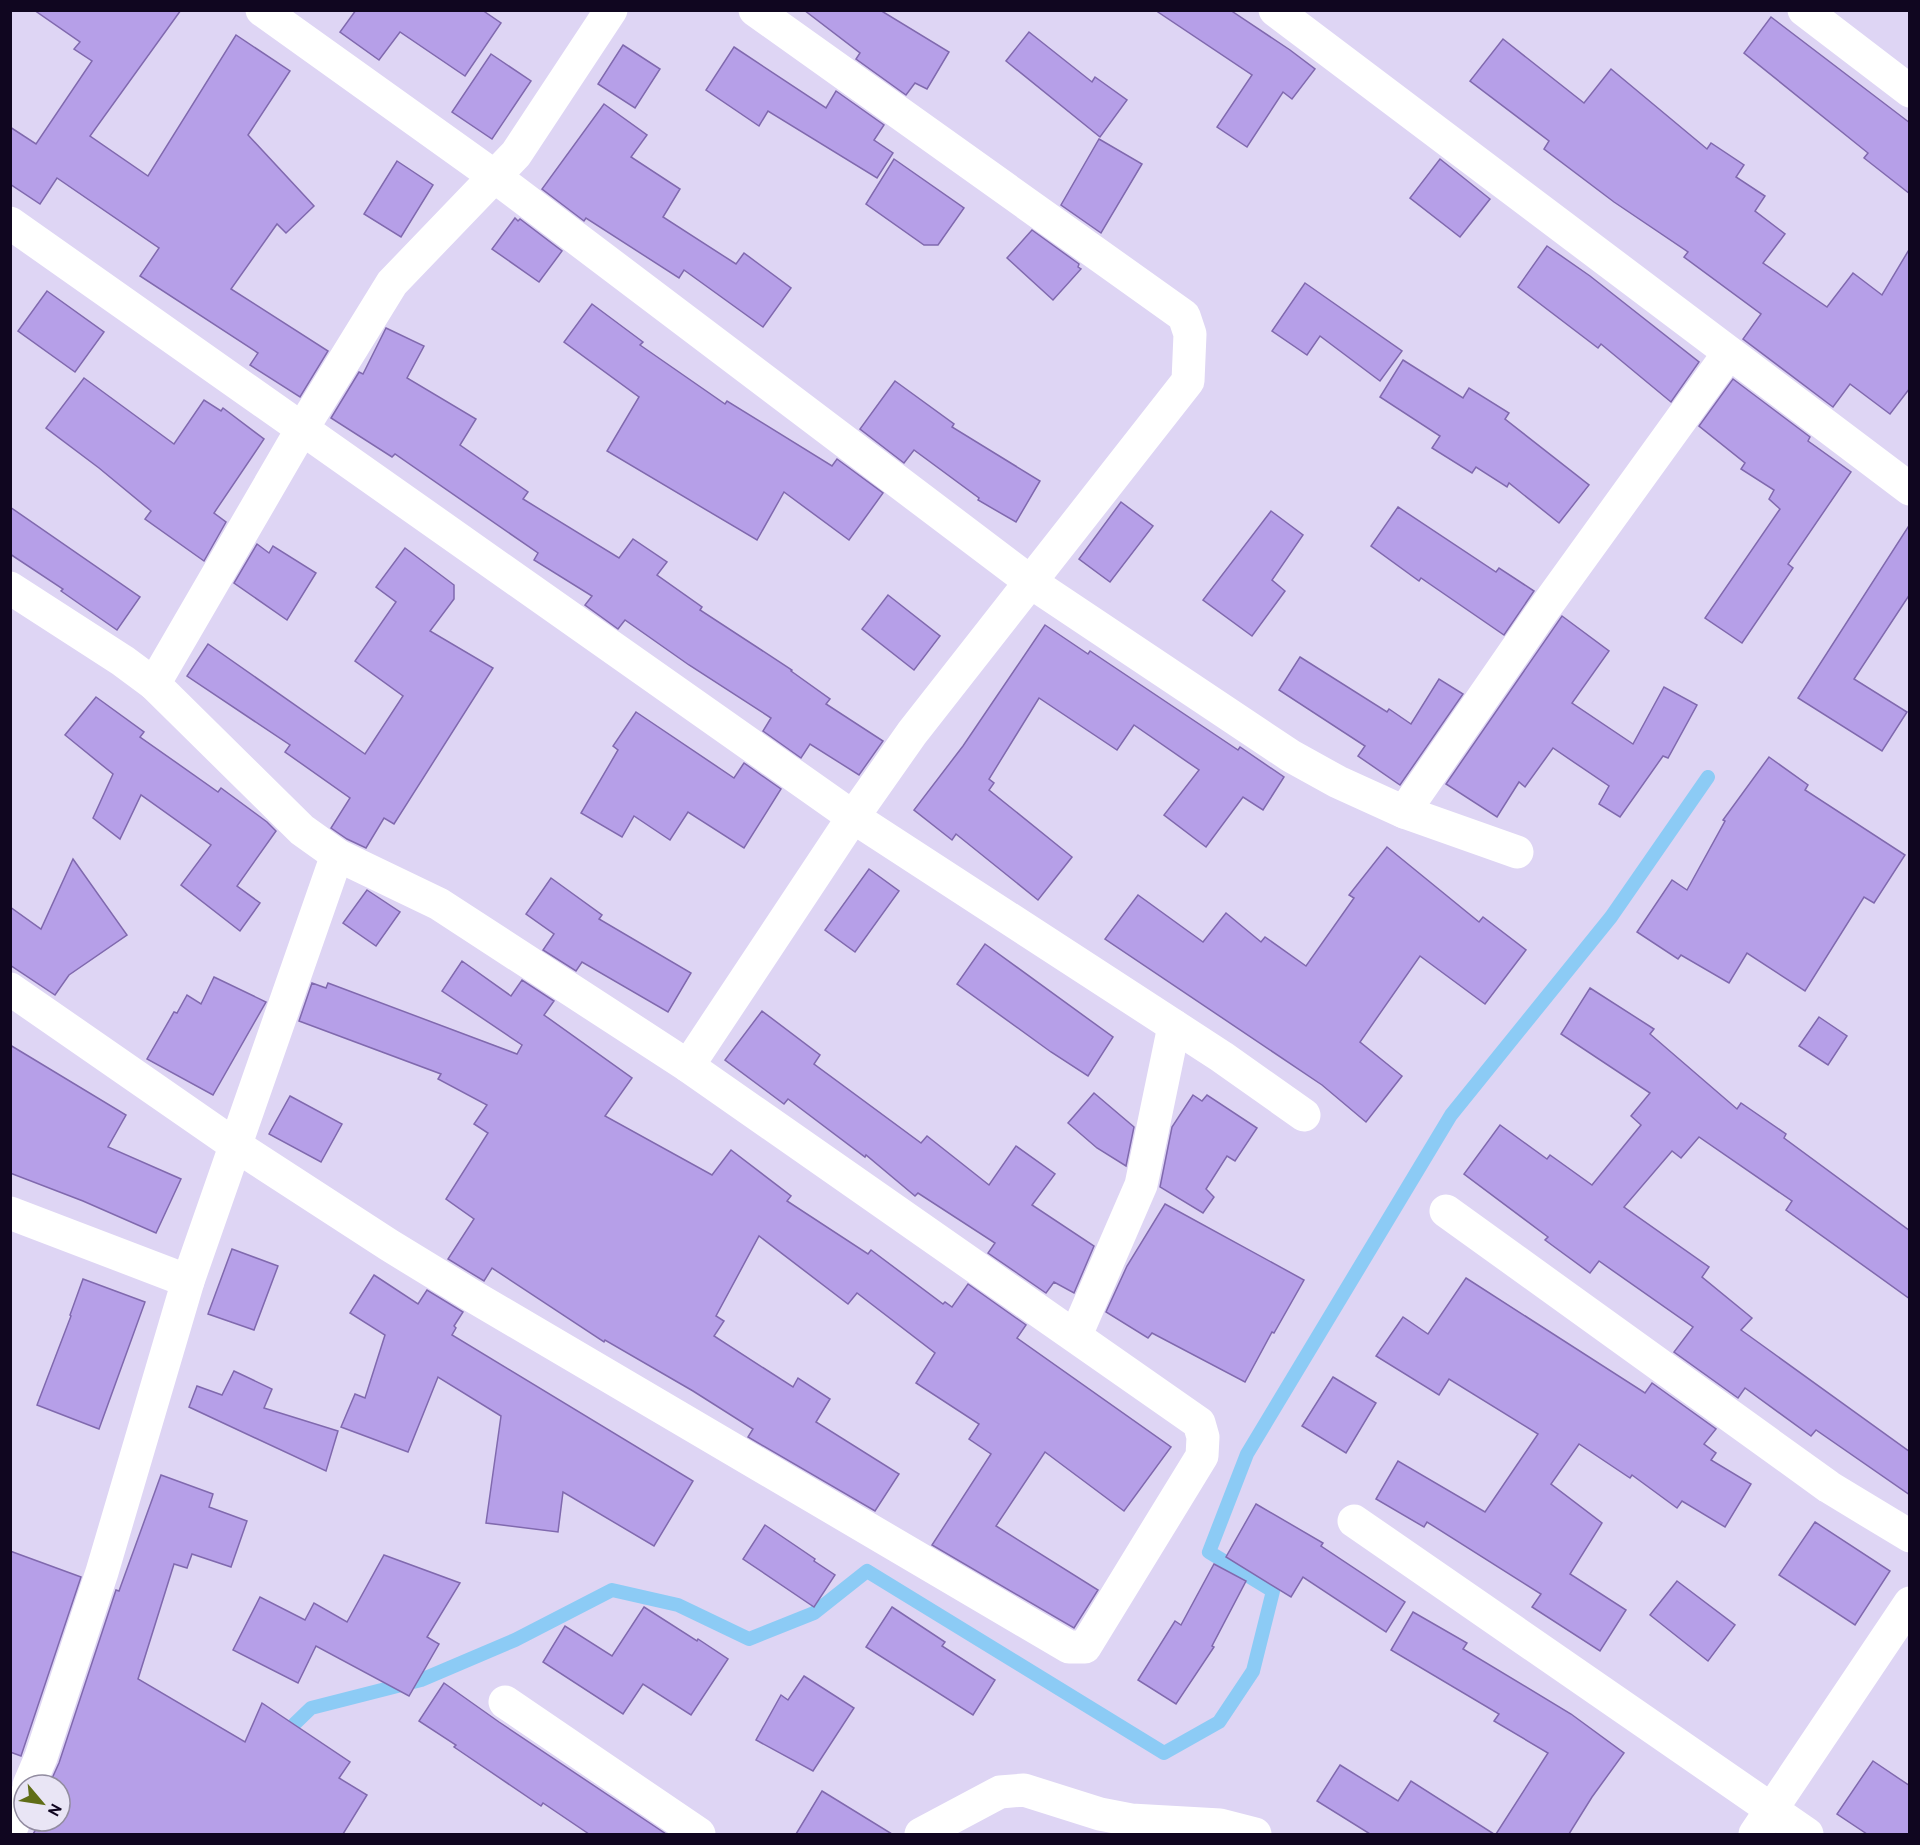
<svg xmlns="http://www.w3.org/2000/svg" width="1920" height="1845" font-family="Overpass,sans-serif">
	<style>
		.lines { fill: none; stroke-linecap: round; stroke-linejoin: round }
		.stream { stroke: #8ccbf5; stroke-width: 14 }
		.building { fill: #b69fe8; stroke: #8069ae; stroke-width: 1.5 }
		.minor { stroke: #fff; stroke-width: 33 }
	</style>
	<rect width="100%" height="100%" fill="#ded5f4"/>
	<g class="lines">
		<!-- stream -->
		<path class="stream" d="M281 1737 311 1708 421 1680 515 1640 612 1590 678 1605 749 1639 814 1613 867 1571 1164 1753 1219 1722 1253 1671 1273 1591 1209 1552 1247 1454 1451 1115 1611 917 1708 777"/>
	</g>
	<!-- building -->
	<g class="building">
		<path d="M34 10H181L90 136 148 176 236 35 290 71 248 135 314 206 286 233 277 224 231 289 328 351 300 397 250 365 258 353 140 276 159 248 57 178 40 204 10 184V127L36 144 92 61 74 49 80 42Z"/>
		<path d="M356 10H482L501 23 465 76 400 32 379 60 340 32Z"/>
		<path d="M804 10H880L949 52 927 89 915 83 906 95 856 59 860 53Z"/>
		<path d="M1155 10H1230L1290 50 1315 69 1292 99 1283 92 1247 147 1217 127 1252 75Z"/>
		<path d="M1771 17 1910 123V194L1864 158 1868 153 1744 53Z"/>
		<path d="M1029 32 1092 82 1095 77 1127 100 1100 137 1006 61Z"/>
		<path d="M1503 39 1584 103 1611 69 1707 149 1711 143 1744 165 1736 177 1765 196 1755 211 1785 234 1763 263 1827 307 1853 273 1882 295 1910 248V388L1890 414 1850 384 1833 407 1743 339 1761 314 1684 257 1688 252 1614 202 1544 149 1549 141 1470 81Z"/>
		<path d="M623 45 660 69 635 108 598 84Z"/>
		<path d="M734 47 826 108 836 91 884 125 874 140 893 153 877 178 768 111 759 126 706 90Z"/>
		<path d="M491 54 531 81 492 139 452 112Z"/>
		<path d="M604 104 647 135 631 157 680 189 663 217 736 264 744 253 791 288 763 327 684 270 679 278 586 218 584 221 542 189Z"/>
		<path d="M1099 139 1142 164 1101 233 1061 205Z"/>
		<path d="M894 159 964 208 938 245H924L866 204Z"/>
		<path d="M1440 159 1490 199 1460 237 1410 198Z"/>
		<path d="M397 161 433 185 401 237 364 214Z"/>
		<path d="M515 218 518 221 520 219 562 251 539 282 492 249Z"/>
		<path d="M1032 230 1079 264 1078 267 1081 269 1053 300 1007 258Z"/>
		<path d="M1547 246 1590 276 1699 362 1671 402 1601 344 1598 348 1518 287Z"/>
		<path d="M1305 283 1402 351 1380 381 1320 336 1307 355 1272 331Z"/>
		<path d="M47 291 104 332 75 372 18 331Z"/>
		<path d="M592 304 643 342 640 345 725 404 727 401 832 466 837 459 883 493 849 540 784 492 757 540 607 451 639 397 564 342Z"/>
		<path d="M386 328 424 346 407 378 476 419 460 445 528 492 523 499 619 558 633 539 667 562 657 575 702 607 700 610 792 670 791 671 830 699 826 704 883 741 859 775 810 744 801 758 763 731 771 718 689 665 625 620 618 629 585 605 592 596 534 560 538 553 395 454 392 457 331 418 359 372 363 374Z"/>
		<path d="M1403 360 1463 398 1469 388 1509 413 1505 419 1589 485 1559 523 1509 483 1507 487 1476 467 1472 473 1432 448 1440 436 1380 397Z"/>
		<path d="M84 378 174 444 204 400 221 411 223 408 264 439 214 513 226 522 204 561 145 519 151 511 99 468 46 428Z"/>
		<path d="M1733 379 1810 437 1808 441 1851 472 1788 564 1793 568 1742 643 1705 618 1780 509 1769 499 1774 490 1741 469 1745 463 1699 426Z"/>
		<path d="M895 381 954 424 952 427 1040 481 1016 522 978 500 979 498 914 450 904 463 860 429Z"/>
		<path d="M1121 502 1153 526 1110 582 1079 559Z"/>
		<path d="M10 507 140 597 117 630 61 591 63 589 10 554Z"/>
		<path d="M1398 507 1496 572 1499 568 1534 591 1504 635 1421 578 1419 581 1371 546Z"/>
		<path d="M1271 511 1303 535 1272 580 1285 591 1252 636 1203 600Z"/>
		<path d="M1910 524V594L1854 679 1907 712 1882 751 1798 698Z"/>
		<path d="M257 544 269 553 273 546 316 573 287 620 234 583Z"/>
		<path d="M405 548 454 585V599L430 631 493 668 394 824 384 818 366 848 347 839 331 828 350 798 285 752 290 745 187 676 208 644 365 754 403 696 355 661 396 602 376 587Z"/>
		<path d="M888 595 940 636 914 670 862 629Z"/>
		<path d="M1562 616 1609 651 1572 703 1633 744 1664 687 1697 705 1668 758 1663 756 1620 817 1599 804 1609 786 1553 748 1525 787 1519 782 1497 817 1446 784Z"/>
		<path d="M1045 625 1088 654 1090 651 1238 750 1240 747 1284 777 1263 810 1243 797 1206 847 1164 815 1199 770 1134 725 1117 750 1039 698 989 779 994 783 989 790 1072 857 1038 900 956 834 952 840 914 810 963 746Z"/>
		<path d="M1300 657 1387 712 1389 709 1411 724 1439 679 1463 694 1400 785 1358 756 1365 746 1279 690Z"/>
		<path d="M96 697 144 732 140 737 218 792 221 788 267 822 276 831 237 886 260 903 240 931 181 885 211 845 141 795 120 839 93 818 113 774 65 735Z"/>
		<path d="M636 712 734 778 744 763 781 789 744 848 688 812 670 840 634 816 622 837 581 813 618 750 613 746Z"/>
		<path d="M1769 757 1808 785 1805 790 1905 855 1874 903 1864 897 1805 991 1747 953 1729 983 1681 955 1678 959 1637 932 1672 880 1687 890 1725 821 1723 820Z"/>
		<path d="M1387 847 1479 922 1483 917 1526 950 1485 1004 1420 956 1360 1042 1402 1076 1366 1122 1322 1085 1105 939 1138 895 1203 942 1226 913 1261 942 1265 937 1306 966 1354 898 1349 895Z"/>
		<path d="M73 859 127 935 69 975 55 995 10 965V907L41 929Z"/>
		<path d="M869 869 899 891 855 952 825 930Z"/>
		<path d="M551 878 602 915 599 919 691 973 668 1012 582 962 576 971 543 950 554 934 526 914Z"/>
		<path d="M367 890 400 912 376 946 343 923Z"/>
		<path d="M985 944 1113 1037 1088 1076 1051 1052 957 984Z"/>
		<path d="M462 961 511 996 522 980 554 1001 544 1015 632 1078 605 1116 712 1175 731 1150 791 1196 787 1201 868 1254 871 1250 943 1304 945 1302 952 1307 968 1284 1026 1325 1017 1338 1171 1447 1124 1511 1045 1452 996 1526 1098 1590 1074 1628 932 1545 991 1454 969 1439 979 1424 916 1383 935 1353 857 1293 848 1304 759 1236 716 1316 724 1321 714 1336 793 1387 798 1378 830 1399 816 1422 899 1474 875 1511 748 1437 753 1429 693 1391 605 1340 604 1342 492 1268 484 1281 448 1259 474 1219 446 1199 488 1133 474 1124 487 1105 438 1079 441 1074 299 1021 312 983 326 988 328 983 517 1054 522 1045 442 991Z"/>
		<path d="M214 977 266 1002 213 1095 147 1059 174 1012 177 1013 187 995 201 1004Z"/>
		<path d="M1590 988 1654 1029 1650 1034 1737 1109 1741 1103 1786 1134 1784 1138 1910 1231V1299L1786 1210 1792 1201 1699 1137 1681 1158 1672 1151 1624 1207 1709 1267 1702 1277 1752 1318 1741 1330 1910 1452V1495L1816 1430 1811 1436 1745 1388 1738 1398 1674 1352 1693 1327 1599 1261 1590 1273 1545 1240 1548 1237 1464 1174 1500 1125 1547 1159 1550 1155 1592 1185 1641 1125 1631 1116 1650 1093 1561 1034Z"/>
		<path d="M762 1011 820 1055 814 1064 921 1143 927 1136 989 1185 1016 1146 1055 1174 1032 1205 1094 1246 1074 1293 1054 1282 1046 1293 988 1253 995 1243 918 1193 915 1196 866 1155 865 1157 788 1099 784 1104 725 1060Z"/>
		<path d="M1819 1017 1847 1036 1828 1065 1799 1046Z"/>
		<path d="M10 1045 126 1115 108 1147 181 1179 156 1233 83 1201 10 1173Z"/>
		<path d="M1094 1093 1134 1127 1126 1166 1097 1148 1068 1123Z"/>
		<path d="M1193 1095 1202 1101 1207 1095 1257 1128 1235 1161 1227 1156 1206 1189 1214 1197 1203 1213 1160 1187 1172 1127Z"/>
		<path d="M290 1096 342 1124 321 1162 269 1134Z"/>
		<path d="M1165 1204 1304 1280 1274 1333 1272 1332 1245 1382 1152 1333 1148 1338 1106 1312 1127 1266Z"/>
		<path d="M232 1249 278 1266 254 1330 208 1314Z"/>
		<path d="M374 1275 418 1304 427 1290 463 1312 454 1326 456 1328 452 1335 693 1481 654 1546 563 1492 558 1532 486 1523 501 1416 438 1377 408 1452 341 1427 355 1394 365 1398 385 1335 350 1313Z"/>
		<path d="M1466 1278 1645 1393 1652 1383 1716 1429 1704 1444 1716 1453 1711 1460 1751 1484 1725 1527 1682 1501 1677 1508 1632 1475 1630 1478 1579 1444 1551 1484 1602 1523 1570 1574 1626 1610 1600 1651 1532 1607 1541 1594 1427 1522 1424 1527 1376 1499 1398 1461 1485 1512 1538 1434 1449 1379 1439 1395 1376 1356 1403 1317 1428 1334Z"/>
		<path d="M83 1279 145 1302 99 1429 37 1405 71 1316 70 1315Z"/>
		<path d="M234 1371 272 1389 264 1408 338 1431 326 1471 189 1407 197 1386 222 1395Z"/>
		<path d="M1333 1377 1376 1403 1346 1453 1302 1426Z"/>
		<path d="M161 1475 213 1494 209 1507 247 1521 231 1567 192 1554 187 1568 174 1564 138 1679 245 1742 262 1703 350 1762 339 1778 367 1795 343 1834H33L41 1821H60V1789L62 1785H49L59 1763 116 1590 119 1591Z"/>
		<path d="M1256 1504 1323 1543 1321 1546 1405 1602 1386 1632 1303 1577 1291 1597 1226 1557Z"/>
		<path d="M1815 1522 1890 1571 1855 1625 1779 1575Z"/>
		<path d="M765 1525 815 1559 814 1561 835 1575 814 1607 743 1559Z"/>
		<path d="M10 1551 81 1577 21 1756 10 1752Z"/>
		<path d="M384 1555 460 1583 427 1637 439 1644 409 1696 316 1646 298 1683 233 1650 260 1597 305 1620 314 1603 347 1622Z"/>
		<path d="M1214 1564 1246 1581 1212 1646 1214 1647 1176 1704 1138 1680 1175 1621 1181 1625Z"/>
		<path d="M1677 1581 1735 1625 1708 1661 1650 1615Z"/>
		<path d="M644 1607 697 1641 698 1639 728 1659 691 1715 643 1684 623 1714 543 1662 565 1626 612 1656Z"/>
		<path d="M892 1607 945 1642 942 1646 995 1680 973 1715 866 1647Z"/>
		<path d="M1413 1612 1467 1643 1463 1649 1571 1714 1624 1753 1592 1797 1569 1834H1496L1548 1753 1494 1721 1499 1714 1391 1650Z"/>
		<path d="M804 1676 854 1708 813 1771 756 1740 781 1695 788 1700Z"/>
		<path d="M444 1683 499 1722 666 1834H589L543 1803 541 1806 454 1747 456 1745 419 1721Z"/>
		<path d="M1873 1761 1910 1786V1834H1867L1837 1814Z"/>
		<path d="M1340 1765 1398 1801 1411 1781 1494 1834H1370L1317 1801Z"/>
		<path d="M822 1791 892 1834H796Z"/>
	</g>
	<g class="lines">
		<!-- minor -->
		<g class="minor">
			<path d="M262 10 494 176 1032 583 1291 756 1338 782 1404 812 1517 852"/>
			<path d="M611 10 516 154 392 283 302 429 154 684 302 830 337 855 439 904 688 1066"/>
			<path d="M1275 10 1910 489"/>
			<path d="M1804 10 1910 91"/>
			<path d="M10 223 853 817 1222 1057 1304 1115"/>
			<path d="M10 588 123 661 154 684"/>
			<path d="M1404 812 1542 612 1729 353"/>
			<path d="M10 989 235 1145 389 1245 469 1294 1069 1647H1085L1202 1456 1203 1437 1199 1423 688 1066 853 817 912 733 1188 381 1190 334 1184 316 755 10"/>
			<path d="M1446 1211 1829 1487 1910 1536"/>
			<path d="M10 1213 188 1281"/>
			<path d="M1076 1335 1141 1185 1174 1026"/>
			<path d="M1354 1521 1807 1834"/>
			<path d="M505 1702 699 1834"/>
			<path d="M29 1785 41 1757 102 1572 188 1281 337 855"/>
			<path d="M10 1831 24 1798"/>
			<path d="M921 1834 1000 1792 1024 1790 1100 1814 1131 1820 1220 1825 1255 1834"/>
			<path d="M1755 1834 1910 1603"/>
		</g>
	</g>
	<!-- border -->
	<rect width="1920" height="1845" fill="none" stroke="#100620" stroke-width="24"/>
	<!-- north arrow -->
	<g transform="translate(42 1803) rotate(119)"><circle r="28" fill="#e9e5f5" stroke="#928ca0" stroke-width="1.5"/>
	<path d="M0-4.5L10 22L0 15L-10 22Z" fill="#606d17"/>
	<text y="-9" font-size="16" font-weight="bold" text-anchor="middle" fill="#100620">N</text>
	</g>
</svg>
